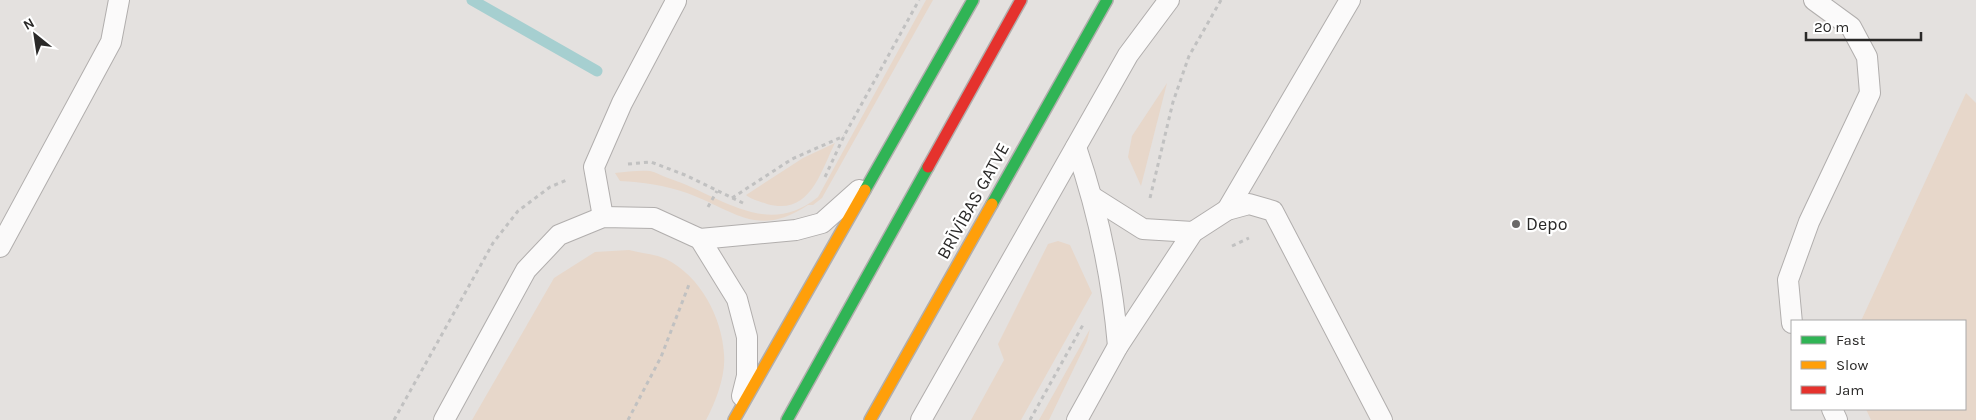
<svg xmlns="http://www.w3.org/2000/svg" width="1976" height="420" font-family="Karla,sans-serif">
	<style>
		.green { fill: #e7d7ca }
		.lines { fill: none; stroke-linecap: round; stroke-linejoin: round }
		.stream { stroke: #a6cfd0; stroke-width: 11 }
		.lane-casing { stroke: #b1aead; stroke-width: 22 }
		.fast-casing { stroke: #b1aead; stroke-width: 14 }
		.slow-casing { stroke: #b1aead; stroke-width: 14 }
		.jam-casing { stroke: #b1aead; stroke-width: 14 }
		.path { stroke: #c1c1c1; stroke-width: 3; stroke-dasharray: 4 4; stroke-linecap: butt }
		.lane { stroke: #fbfafa; stroke-width: 20 }
		.fast { stroke: #30b455; stroke-width: 11 }
		.slow { stroke: #ff9f0a; stroke-width: 11 }
		.jam { stroke: #e5322d; stroke-width: 11 }
		.poi-dot { fill: #6b6968; stroke: #fff; stroke-width: 2 }
		.labels { text-anchor: middle; dominant-baseline: central; stroke-width: 4.5; stroke-linejoin: round; paint-order: stroke }
		.street-label { font-size: 18px; fill: #2a2928; stroke: #fff }
		.poi-label { font-size: 18px; fill: #2a2928; stroke: #fff; text-anchor: start }
	</style>
	<rect width="100%" height="100%" fill="#e4e1df"/>
	<!-- green -->
	<g class="green">
		<path d="M926 0H933L822 198 813 205H808C757 239 734 210 687 193 664 185 643 182 620 181L615 173C626 172 639 170 650 171 656 172 662 176 668 178 720 195 766 239 818 197Z"/>
		<path d="M1167 83 1141 186 1128 157 1132 136Z"/>
		<path d="M1966 93 1976 103V420H1871L1866 409H1965V321H1861Z"/>
		<path d="M835 143C820 173 810 216 767 204 759 201 752 200 746 195L803 158Z"/>
		<path d="M1058 241 1070 245 1092 293 1021 420H971L1004 360 998 344 1048 244Z"/>
		<path d="M629 250C640 253 655 254 666 259 700 276 722 317 724 354 726 375 716 402 706 420H472L554 278 595 252Z"/>
		<path d="M1090 329 1087 341 1049 420H1039Z"/>
	</g>
	<g class="lines">
		<!-- stream -->
		<path class="stream" d="M472 0 597 71"/>
		<defs>
			<g id="lane">
				<path d="M1076 147C1099 214 1112 276 1118 346"/>
				<path d="M1094 198 1143 229 1193 232"/>
				<path d="M1227 210 1350 0"/>
				<path d="M603 217 594 167 622 103 676 1"/>
				<path d="M700 239 796 230 822 223 859 190"/>
				<path d="M0 247 111 42 119 0"/>
				<path d="M1792 323 1788 280 1809 222 1870 93 1867 57 1851 27 1814 0"/>
				<path d="M1832 409 1837 420"/>
				<path d="M444 420 526 270 559 235 603 217 654 218 700 239 737 299 747 337V376L742 396"/>
				<path d="M921 420 1128 55 1169 0"/>
				<path d="M1077 420 1118 346 1193 232 1227 210 1249 204 1273 211 1382 420"/>
			</g>
			<g id="fast">
				<path d="M865 190 973 0"/>
				<path d="M992 204 1107 0"/>
				<path d="M787 420 928 167"/>
			</g>
			<g id="slow">
				<path d="M734 420 865 190"/>
				<path d="M870 420 992 204"/>
			</g>
			<path id="jam" d="M928 167 1021 0"/>
		</defs>
		<!-- lane casing -->
		<use href="#lane" class="lane-casing"/>
		<!-- fast casing -->
		<use href="#fast" class="fast-casing"/>
		<!-- slow casing -->
		<use href="#slow" class="slow-casing"/>
		<!-- jam casing -->
		<use href="#jam" class="jam-casing"/>
		<!-- path -->
		<g class="path">
			<path d="M628 164 651 162 685 175 743 203"/>
			<path d="M825 177 844 136 919 0"/>
			<path d="M732 198 792 159 844 136"/>
			<path d="M1150 198 1173 102 1189 56 1221 0"/>
			<path d="M708 207 717 191"/>
			<path d="M1232 246 1249 238"/>
			<path d="M394 420 493 243 518 211 550 187 567 180"/>
			<path d="M628 420 661 357 690 282"/>
			<path d="M1030 420 1084 323"/>
		</g>
		<!-- lane -->
		<use href="#lane" class="lane"/>
		<!-- fast -->
		<use href="#fast" class="fast"/>
		<!-- slow -->
		<use href="#slow" class="slow"/>
		<!-- jam -->
		<use href="#jam" class="jam"/>
	</g>
	<!-- markers -->
	<circle class="poi-dot" cx="1516" cy="224" r="5"/>
	<g class="labels">
		<!-- street labels -->
		<g class="street-label">
			<text transform="translate(973 201) rotate(-61)">BRĪVĪBAS GATVE</text>
		</g>
		<!-- poi labels -->
		<g class="poi-label">
			<text x="1526" y="224">Depo</text>
		</g>
	</g>
	<!-- legend -->
	<rect x="1791" y="320" width="175" height="90" fill="#ffffff" stroke="#aaa9a9"/>
	<rect x="1801" y="336" width="25" height="8" fill="#30b455" stroke="#aaa9a9"/>
	<text x="1836" y="345" font-size="15" fill="#2a2928">Fast</text>
	<rect x="1801" y="361" width="25" height="8" fill="#ff9f0a" stroke="#aaa9a9"/>
	<text x="1836" y="370" font-size="15" fill="#2a2928">Slow</text>
	<rect x="1801" y="386" width="25" height="8" fill="#e5322d" stroke="#aaa9a9"/>
	<text x="1836" y="395" font-size="15" fill="#2a2928">Jam</text>
	<!-- north arrow -->
	<g transform="translate(35 35) rotate(330)" stroke="#ffffff" stroke-width="4" paint-order="stroke">
	<path d="M0-4L9 19L0 12L-9 19Z" fill="#2a2928"/>
	<text y="-8" font-size="14" font-weight="bold" text-anchor="middle" fill="#2a2928">N</text>
	</g>
	<!-- scale -->
	<path d="M1806 32v8h115v-8" fill="none" stroke="#2a2928" stroke-width="2.5"/>
	<text x="1814" y="32" font-size="15" fill="#2a2928" stroke="#ffffff" stroke-width="4" paint-order="stroke">20 m</text>
</svg>
